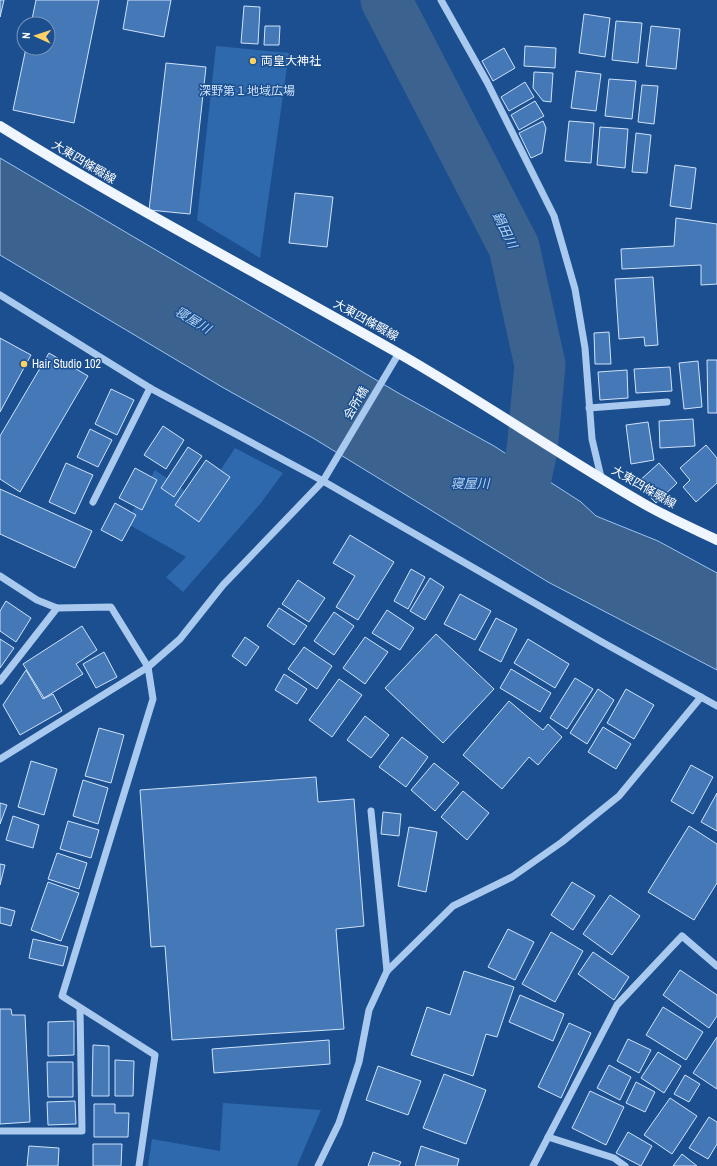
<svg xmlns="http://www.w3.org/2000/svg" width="717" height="1166" font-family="'Archivo Narrow','Noto Sans JP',sans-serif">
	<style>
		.green { fill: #2e69ad }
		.water { fill: #3c6290; stroke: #9cc4f0 }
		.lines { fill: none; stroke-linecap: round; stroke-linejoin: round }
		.river { stroke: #3c6290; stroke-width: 51 }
		.building { fill: #4478b7; stroke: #cfe3fa }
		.minor { stroke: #a9c9ee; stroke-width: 7 }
		.major { stroke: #f0f6ff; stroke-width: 10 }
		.poi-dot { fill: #ffd166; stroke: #1b4f8f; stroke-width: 1.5 }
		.labels { text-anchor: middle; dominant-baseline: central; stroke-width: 3; stroke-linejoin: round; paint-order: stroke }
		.poi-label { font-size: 12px; fill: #fff; stroke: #1b4f8f; text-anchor: start }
		.park-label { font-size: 12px; fill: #cfe3fa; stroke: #1b4f8f }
		.street-label { font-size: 12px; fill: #fff; stroke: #1b4f8f }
		.water-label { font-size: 13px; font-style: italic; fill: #b5d3f5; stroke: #1b4f8f }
	</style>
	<rect width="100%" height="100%" fill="#1b4f8f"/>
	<!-- green -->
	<g class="green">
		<path d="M216 46 289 53 260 258 197 220Z"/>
		<path d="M235 448 283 473 261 503 183 592 166 577 186 557 126 523 155 470 200 501Z"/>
		<path d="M223 1103 321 1110 297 1166H148L152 1139 220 1151Z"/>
	</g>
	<!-- water -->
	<path class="water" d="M0 158 400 394 494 446 581 502 596 516 658 541 717 573V670L548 582 313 438 222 387 0 255Z"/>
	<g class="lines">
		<!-- river -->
		<path class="river" d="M386 0 514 247 540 365 532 450 520 506"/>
	</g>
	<!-- building -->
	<g class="building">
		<path d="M0 0H4L0 17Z"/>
		<path d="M36 0H99L74 123 13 110 26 48H48V24H31Z"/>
		<path d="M128 0H171L164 37 123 29Z"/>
		<path d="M244 6 260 7 258 44 241 43Z"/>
		<path d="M584 14 610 18 605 57 579 53Z"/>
		<path d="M616 21 642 23 638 63 612 60Z"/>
		<path d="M265 26H280L279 45H264Z"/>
		<path d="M651 26 680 29 676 69 646 66Z"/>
		<path d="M525 46 556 48 555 68 524 66Z"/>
		<path d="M504 48 515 68 493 81 482 61Z"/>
		<path d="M166 63 206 67 190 214 149 210Z"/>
		<path d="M576 71 601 74 596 111 571 108Z"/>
		<path d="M534 72 553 73 551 102 543 101 533 88Z"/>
		<path d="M609 79 636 81 632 119 605 116Z"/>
		<path d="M525 82 534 97 509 111 501 97Z"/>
		<path d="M642 85 658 86 654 124 638 122Z"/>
		<path d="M535 101 544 116 519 130 511 115Z"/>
		<path d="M543 121 546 128 542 153 531 158 519 133Z"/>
		<path d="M569 121 594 123 591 163 565 161Z"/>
		<path d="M600 127 628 129 625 168 597 165Z"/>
		<path d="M636 133 651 135 647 173 632 172Z"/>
		<path d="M675 165 696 168 691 209 670 206Z"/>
		<path d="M295 193 333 197 327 247 289 243Z"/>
		<path d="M676 218 717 224V284L701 285V265L622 269 621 249 674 246Z"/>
		<path d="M653 277 658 345 645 346 644 337 619 339 615 279Z"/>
		<path d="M609 332 611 364H595L594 333Z"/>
		<path d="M0 338 31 355 0 412Z"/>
		<path d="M49 353 88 376 20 492 0 479V436Z"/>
		<path d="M707 360H717V413H708Z"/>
		<path d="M698 361 702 407 684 409 679 363Z"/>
		<path d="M670 367 672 391 636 393 634 369Z"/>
		<path d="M627 370 628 398 600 400 598 372Z"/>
		<path d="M111 389 134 400 117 435 95 424Z"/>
		<path d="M693 419 695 446 660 448 659 421Z"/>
		<path d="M648 422 654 460 631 464 626 425Z"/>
		<path d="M163 426 184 440 166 469 144 455Z"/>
		<path d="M90 429 112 440 98 467 77 457Z"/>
		<path d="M706 445 717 458V483L696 502 683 487 690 480 680 468Z"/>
		<path d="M188 447 202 456 174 497 161 488Z"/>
		<path d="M206 460 230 477 199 522 175 505Z"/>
		<path d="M66 463 93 475 75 514 49 502Z"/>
		<path d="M659 463 677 483 656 503 637 483Z"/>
		<path d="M135 468 157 480 142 510 119 498Z"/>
		<path d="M0 489 92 531 75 568 0 534Z"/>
		<path d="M115 503 136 515 122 541 101 530Z"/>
		<path d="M350 535 394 562 358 620 336 607 355 576 333 563Z"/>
		<path d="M411 569 425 577 408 609 394 601Z"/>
		<path d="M430 578 444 587 425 620 410 611Z"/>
		<path d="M298 580 325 598 309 622 282 604Z"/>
		<path d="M460 594 491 611 475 640 444 624Z"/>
		<path d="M6 601 31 618 16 642 0 631V611Z"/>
		<path d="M279 608 307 626 294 645 267 626Z"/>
		<path d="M387 610 414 628 400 650 372 633Z"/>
		<path d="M334 612 354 626 334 655 314 641Z"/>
		<path d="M496 618 517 629 501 662 479 650Z"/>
		<path d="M82 626 97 650 76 664 83 674 44 698 23 664Z"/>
		<path d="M436 634 494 689 443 743 385 688Z"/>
		<path d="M245 637 259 647 246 666 232 656Z"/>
		<path d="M365 637 388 652 365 684 343 668Z"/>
		<path d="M0 639 14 648 0 668Z"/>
		<path d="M528 639 569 664 555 688 514 663Z"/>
		<path d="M304 647 332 666 317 689 288 669Z"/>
		<path d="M104 652 117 677 96 688 83 664Z"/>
		<path d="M511 669 551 693 540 712 500 688Z"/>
		<path d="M26 670 43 699 53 694 62 711 20 735 3 705Z"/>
		<path d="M284 674 307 689 297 704 275 690Z"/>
		<path d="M575 678 593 689 567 729 550 718Z"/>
		<path d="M339 679 362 695 332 737 309 720Z"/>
		<path d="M598 689 614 700 587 744 570 733Z"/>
		<path d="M626 689 654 705 634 739 607 723Z"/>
		<path d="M509 701 543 730 548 724 562 737 538 765 529 757 502 789 463 755Z"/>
		<path d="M365 716 389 735 371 758 347 740Z"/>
		<path d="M603 727 631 744 616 769 588 752Z"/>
		<path d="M99 728 124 735 111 783 85 776Z"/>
		<path d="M402 737 428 757 406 787 379 767Z"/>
		<path d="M31 761 57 769 44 815 18 807Z"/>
		<path d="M434 763 459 783 435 811 411 790Z"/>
		<path d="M691 765 713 777 693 814 671 801Z"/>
		<path d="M316 777 318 802 354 799 364 926 336 929 344 1029 172 1040 165 946 151 947 140 790Z"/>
		<path d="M83 780 108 788 98 824 73 816Z"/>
		<path d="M463 791 489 813 467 840 441 817Z"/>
		<path d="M717 793V831L701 822Z"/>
		<path d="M0 803 7 805 0 824Z"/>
		<path d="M383 812 401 814 399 836 381 834Z"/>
		<path d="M13 816 39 825 33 848 6 840Z"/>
		<path d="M68 821 99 830 91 858 60 849Z"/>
		<path d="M689 826 717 844V883L694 920 648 892Z"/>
		<path d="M409 827 437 832 426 892 398 886Z"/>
		<path d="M57 853 87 863 79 889 48 879Z"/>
		<path d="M0 864 5 865 0 885Z"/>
		<path d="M48 882 79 893 61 941 31 930Z"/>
		<path d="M572 882 595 896 573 930 551 915Z"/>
		<path d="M610 895 640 916 612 955 583 934Z"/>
		<path d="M0 907 15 911 11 926 0 923Z"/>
		<path d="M508 929 534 942 515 980 488 967Z"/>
		<path d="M551 932 583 951 555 1002 522 984Z"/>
		<path d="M33 939 68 947 63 966 29 958Z"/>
		<path d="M593 952 629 977 614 1000 578 974Z"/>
		<path d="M680 970 717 995V1016L709 1028 663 995Z"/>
		<path d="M464 971 514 987 497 1037 486 1034 473 1076 411 1055 427 1007 450 1015Z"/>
		<path d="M520 995 564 1014 553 1041 509 1022Z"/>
		<path d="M663 1007 703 1032 686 1060 646 1035Z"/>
		<path d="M0 1009H11L12 1015H25L30 1122 0 1124Z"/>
		<path d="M74 1021V1055L48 1056V1022Z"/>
		<path d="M569 1023 591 1033 561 1098 538 1087Z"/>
		<path d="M717 1037V1089L693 1073Z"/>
		<path d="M628 1039 651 1050 639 1073 617 1061Z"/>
		<path d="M329 1040 330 1064 214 1073 212 1049Z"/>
		<path d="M93 1045 109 1046V1096H92Z"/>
		<path d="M658 1052 681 1066 664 1093 641 1078Z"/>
		<path d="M115 1060 134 1061 133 1096H115Z"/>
		<path d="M47 1062H73V1097H48Z"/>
		<path d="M609 1065 631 1077 620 1100 597 1088Z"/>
		<path d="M378 1066 421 1081 408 1115 366 1100Z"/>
		<path d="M444 1074 486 1090 466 1144 423 1128Z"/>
		<path d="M685 1075 700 1084 689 1102 674 1094Z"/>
		<path d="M636 1082 655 1092 645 1112 626 1103Z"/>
		<path d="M590 1091 624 1107 606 1145 572 1128Z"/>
		<path d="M670 1098 697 1116 672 1154 644 1135Z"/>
		<path d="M75 1101 76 1124 48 1125 47 1102Z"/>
		<path d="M94 1104H115V1113H129L128 1137H94Z"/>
		<path d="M709 1117 717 1122V1144L708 1159 689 1148Z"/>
		<path d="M628 1132 652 1146 641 1166 616 1153Z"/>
		<path d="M93 1144H122L121 1166H93Z"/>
		<path d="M29 1146 59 1148 58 1166H27Z"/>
		<path d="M421 1146 459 1159 457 1166H415Z"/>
		<path d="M373 1152 401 1162 399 1166H368Z"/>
		<path d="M682 1154 697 1166H673Z"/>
	</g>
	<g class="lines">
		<!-- minor -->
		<g class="minor">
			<path d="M441 0 487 82 554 216 575 289 585 348 592 439 601 477"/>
			<path d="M0 295 150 388 323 481 602 642 717 706"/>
			<path d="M589 408 667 402"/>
			<path d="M93 502 150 388"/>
			<path d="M0 576 37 600 57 608 111 607 148 667 153 699 62 996 155 1055 139 1166"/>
			<path d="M0 681 57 608"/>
			<path d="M0 759 148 667 180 639 223 585 323 481 399 353"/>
			<path d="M371 811 387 971"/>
			<path d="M0 1131H82L80 1008"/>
			<path d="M548 1137 614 1158 625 1166"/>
			<path d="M318 1166 339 1123 359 1062 369 1010 387 971 453 906 512 877 562 842 619 796 701 697"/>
			<path d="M533 1166 617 1005 682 936 717 966"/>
		</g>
		<!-- major -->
		<path class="major" d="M0 126C130 207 265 277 398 353 482 401 562 457 646 505 669 518 694 529 717 540"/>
	</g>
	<!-- markers -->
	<g class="poi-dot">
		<circle cx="253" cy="61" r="4"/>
		<circle cx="24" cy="364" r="4"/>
	</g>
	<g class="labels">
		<!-- poi labels -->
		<g class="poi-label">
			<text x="261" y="61">両皇大神社</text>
			<text x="32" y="364">Hair Studio 102</text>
		</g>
		<!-- park labels -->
		<g class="park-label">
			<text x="247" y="91">深野第１地域広場</text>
		</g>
		<!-- street labels -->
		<g class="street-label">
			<text transform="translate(84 162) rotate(31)">大東四條畷線</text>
			<text transform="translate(366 320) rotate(29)">大東四條畷線</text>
			<text transform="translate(356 403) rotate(-59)">会所橋</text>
			<text transform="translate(644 487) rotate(30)">大東四條畷線</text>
		</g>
		<!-- water labels -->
		<g class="water-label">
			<text transform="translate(505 230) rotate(64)">鍋田川</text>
			<text transform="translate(193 320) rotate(31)">寝屋川</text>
			<text x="470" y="483">寝屋川</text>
		</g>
	</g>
	<!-- north arrow -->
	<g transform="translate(36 36) rotate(273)"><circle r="19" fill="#1b4f8f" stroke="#7695bc"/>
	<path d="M0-3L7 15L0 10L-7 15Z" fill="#ffd166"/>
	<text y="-6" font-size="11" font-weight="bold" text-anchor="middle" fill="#ffffff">N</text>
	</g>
</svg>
